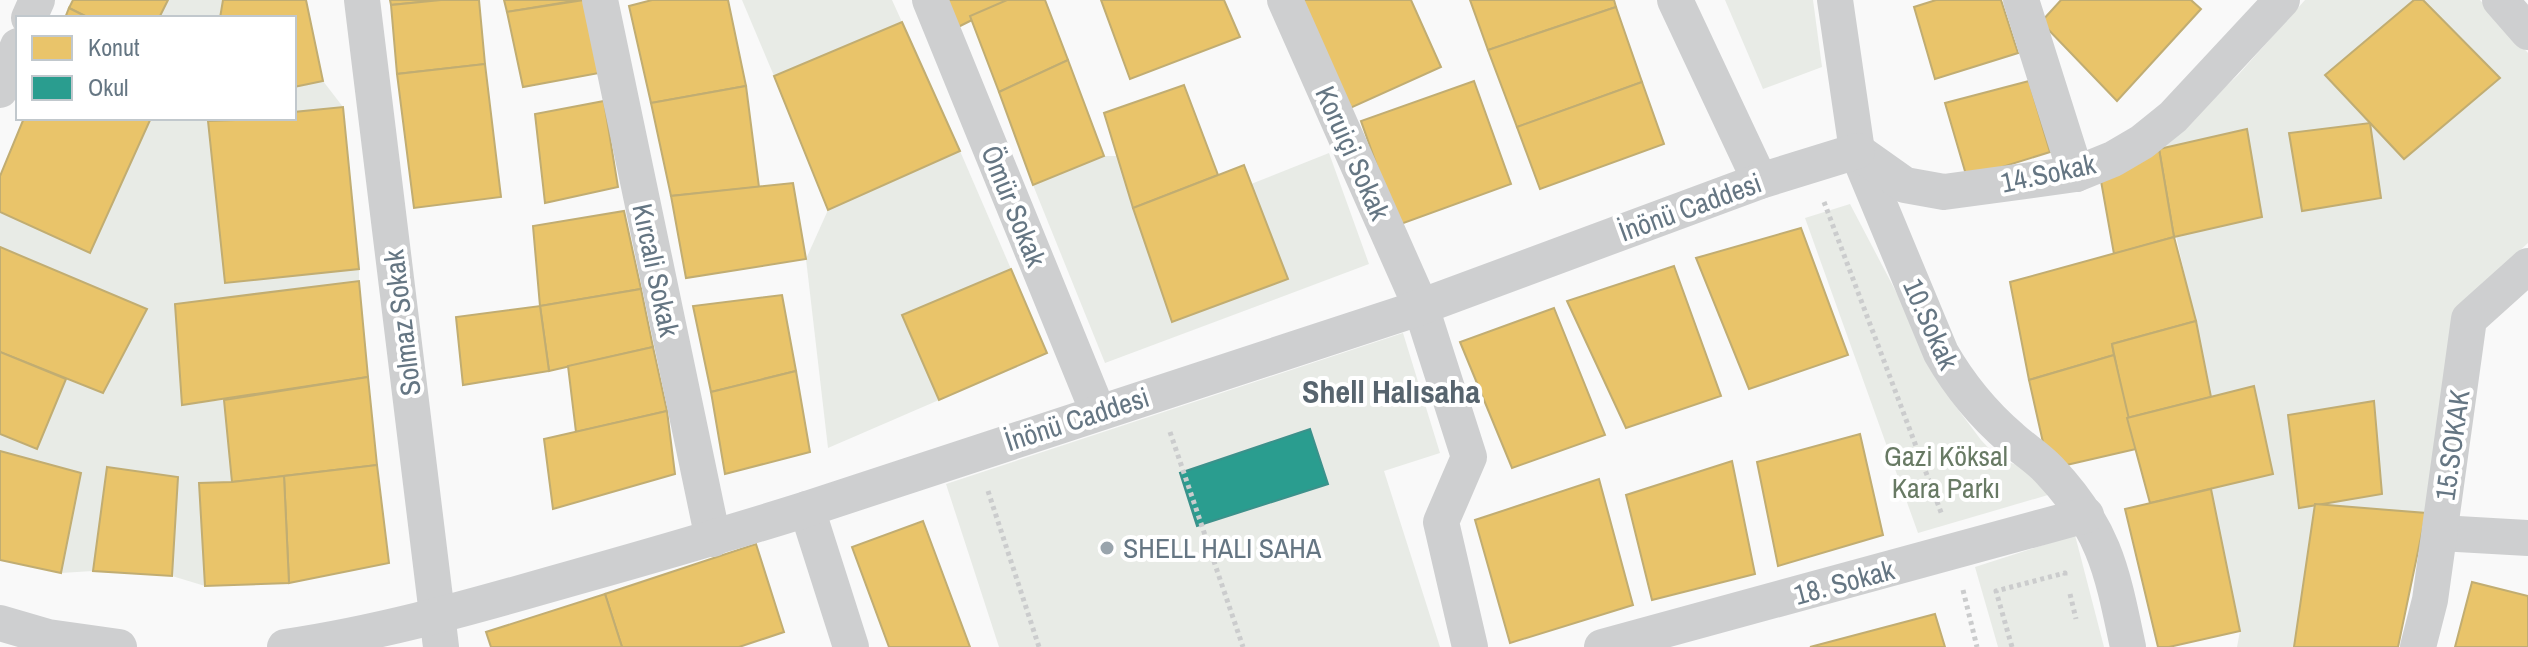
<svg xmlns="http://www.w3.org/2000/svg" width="2528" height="647" font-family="'Archivo Narrow',sans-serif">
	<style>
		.green { fill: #e8ebe6; fill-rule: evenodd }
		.homes { fill: #e9c46a; stroke: #c1ad72; stroke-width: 2 }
		.schools { fill: #2a9d8f; stroke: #3c918b; stroke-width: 2 }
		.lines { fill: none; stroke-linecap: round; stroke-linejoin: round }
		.path { stroke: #cbcccd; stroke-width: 5; stroke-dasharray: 4 4; stroke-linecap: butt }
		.minor { stroke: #cecfd0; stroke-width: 36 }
		.poi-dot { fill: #99a4ac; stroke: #fff; stroke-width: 3 }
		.labels { text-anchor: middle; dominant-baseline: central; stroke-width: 8; stroke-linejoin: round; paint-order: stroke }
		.street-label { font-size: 28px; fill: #657683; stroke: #fff }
		.park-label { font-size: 28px; fill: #687a64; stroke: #fff }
		.poi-label { font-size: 28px; fill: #657683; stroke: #fff; text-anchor: start }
		.quarter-label { font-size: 32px; font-weight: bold; fill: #57646e; stroke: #fff }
	</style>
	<rect width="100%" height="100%" fill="#f9f9f9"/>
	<!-- green -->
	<g class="green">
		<path d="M168 0H223L220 18H159Z"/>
		<path d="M742 0H892L902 22 774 76Z"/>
		<path d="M1725 0H1813L1822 67 1763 89Z"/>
		<path d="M2305 0H2480L2528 53V243L2457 308 2429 501 2398 647H2237L2240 631 2211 489 2272 474 2254 386 2211 397C2195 314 2173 232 2159 149L2238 75Z"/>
		<path d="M323 81 343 107 294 112V87Z"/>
		<path d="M151 118H235L208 121 225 283 359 269V281L175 304 182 404 224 400 232 482 199 483 205 586 172 576 178 477 107 467 93 571 61 573 81 473 0 451V434L37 449 66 379 103 393 147 310 0 247V212L90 252Z"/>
		<path d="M960 151 1011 269 903 315 939 400 828 448 806 259 828 210Z"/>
		<path d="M1329 153 1369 264 1105 363 1033 185 1104 156H1117L1172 322 1251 184Z"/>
		<path d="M1850 204 1957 408 1981 440 1999 459 2023 467 2048 495 1918 533 1805 218Z"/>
		<path d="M1403 333 1440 453 1384 471 1440 647H999L946 484ZM1180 473 1328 484 1197 526Z"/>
		<path d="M2075 535 2104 647H1998L1975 567Z"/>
	</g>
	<!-- homes -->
	<g class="homes">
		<path d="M73 0H168L159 18H89L69 8Z"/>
		<path d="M223 0H306L323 81 294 87V18H220Z"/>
		<path d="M390 0H441L391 5Z"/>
		<path d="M441 0H479L485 64 397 74 391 5Z"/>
		<path d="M504 0H579L507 12Z"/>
		<path d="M584 0 599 73 523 87 507 12Z"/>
		<path d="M652 0H728L746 86 651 103 629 6Z"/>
		<path d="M947 0H1012L958 27Z"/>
		<path d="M1007 0H1045L1068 60 999 92 970 16Z"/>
		<path d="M1101 0H1224L1240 37 1130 79Z"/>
		<path d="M1297 0H1411L1441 67 1337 114Z"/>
		<path d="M1470 0H1614L1616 7 1488 50Z"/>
		<path d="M1936 0H2001L2018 53 1935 79 1914 7Z"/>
		<path d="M2061 0H2191L2201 9 2117 101 2041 22Z"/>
		<path d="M2414 0H2423L2500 78 2404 159 2325 75Z"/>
		<path d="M1616 7 1642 82 1517 127 1488 50Z"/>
		<path d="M69 8 89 18H65Z"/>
		<path d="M902 22 960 151 828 210 774 76Z"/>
		<path d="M1068 60 1104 156 1033 185 999 92Z"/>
		<path d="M485 64 501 197 414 208 397 74Z"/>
		<path d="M1474 81 1511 184 1398 225 1361 121Z"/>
		<path d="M2029 81 2050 152 1967 178 1945 103Z"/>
		<path d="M1642 82 1664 144 1540 189 1517 127Z"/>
		<path d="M1184 85 1218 175 1133 208 1104 113Z"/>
		<path d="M746 86 759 187 671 196 651 103Z"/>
		<path d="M604 101 618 187 545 203 535 114Z"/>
		<path d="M343 107 359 269 225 283 208 121 294 118V112Z"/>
		<path d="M24 118H151L90 253 0 212V176Z"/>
		<path d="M2370 123 2381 198 2302 211 2289 133Z"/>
		<path d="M2247 129 2262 217 2174 237 2159 149Z"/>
		<path d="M2159 149 2174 237 2114 254 2101 181Z"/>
		<path d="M1244 165 1288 279 1172 322 1133 208Z"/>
		<path d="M793 183 806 259 686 278 671 196Z"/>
		<path d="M624 211 641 289 540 306 533 226Z"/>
		<path d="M1801 228 1848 355 1749 389 1696 258Z"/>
		<path d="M2174 237 2196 321 2112 344 2114 355 2029 380 2010 282Z"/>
		<path d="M0 247 147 309 103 393 0 352Z"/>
		<path d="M1674 266 1721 396 1626 428 1567 301Z"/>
		<path d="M1011 269 1047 353 939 400 902 315Z"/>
		<path d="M359 281 368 377 182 405 175 304Z"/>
		<path d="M641 289 653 347 549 371 540 306Z"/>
		<path d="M782 295 796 371 711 392 693 306Z"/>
		<path d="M540 306 549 371 463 385 456 317Z"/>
		<path d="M1554 308 1605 435 1512 468 1460 342Z"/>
		<path d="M2196 321 2211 397 2127 418 2112 344Z"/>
		<path d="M653 347 667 411 576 432 568 366Z"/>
		<path d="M0 352 66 379 37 449 0 434Z"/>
		<path d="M2114 355 2136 449 2049 469 2029 380Z"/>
		<path d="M796 371 810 452 725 474 711 392Z"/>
		<path d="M368 377 377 465 232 482 224 400Z"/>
		<path d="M2254 386 2273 474 2150 503 2127 418Z"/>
		<path d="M2374 401 2382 494 2299 508 2288 415Z"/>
		<path d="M667 411 675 474 553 509 544 439Z"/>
		<path d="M1860 434 1883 535 1778 566 1757 462Z"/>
		<path d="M0 451 81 473 61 573 0 560Z"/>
		<path d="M1732 461 1755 574 1652 600 1626 495Z"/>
		<path d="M377 465 389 563 289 583 284 476Z"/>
		<path d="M107 467 178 477 172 576 93 571Z"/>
		<path d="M284 476 289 583 205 586 199 483 232 482Z"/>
		<path d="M1599 479 1633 605 1510 643 1475 520Z"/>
		<path d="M2211 489 2240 631 2169 647H2158L2125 509Z"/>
		<path d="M2315 504 2426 513 2398 647H2294Z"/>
		<path d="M923 521 970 647H889L852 547Z"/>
		<path d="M756 544 784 632 739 647H622L605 594Z"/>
		<path d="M2472 582 2528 596V647H2455Z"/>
		<path d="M605 594 622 647H491L486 632Z"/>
		<path d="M1935 614 1945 647H1810Z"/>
	</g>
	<!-- schools -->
	<path class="schools" d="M1310 429 1328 484 1197 526 1180 473Z"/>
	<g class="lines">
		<!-- path -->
		<g class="path">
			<path d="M1824 202 1942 515"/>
			<path d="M1170 432 1243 647"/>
			<path d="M988 491 1039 647"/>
			<path d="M1963 590 1977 647"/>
			<path d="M2070 594 2076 619"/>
			<path d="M2012 647 1996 591 2065 573V576"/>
		</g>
		<!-- minor -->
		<g class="minor">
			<path d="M362 0 441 647"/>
			<path d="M600 0 713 539"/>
			<path d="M930 0 1098 412"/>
			<path d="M1285 0 1421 307 1469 457 1441 522 1470 647"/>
			<path d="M1675 0 1760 181"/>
			<path d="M1835 0 1857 151 1941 353C1960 386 1982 413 2011 438 2023 449 2038 458 2049 470 2105 529 2112 571 2128 647"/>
			<path d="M2021 0 2076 174"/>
			<path d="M2500 0 2528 32"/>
			<path d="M29 18 37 0"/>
			<path d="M0 90 18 46"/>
			<path d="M1857 151 1905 185 1944 192 2076 174 2113 159 2142 142 2173 117 2282 0"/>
			<path d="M807 509 851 647"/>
			<path d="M2440 533 2528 538"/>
			<path d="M0 623 48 637 119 647"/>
			<path d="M285 647C374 634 461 610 548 585 634 561 721 536 807 509L1404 313 1760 181 1857 151"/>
			<path d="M1602 647 2086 515"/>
			<path d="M2418 647 2430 600 2469 319 2528 266"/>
		</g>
	</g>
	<!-- markers -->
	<circle class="poi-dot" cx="1107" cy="548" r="8"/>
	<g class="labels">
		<!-- street labels -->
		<g class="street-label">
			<text transform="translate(1353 153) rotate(66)">Koruiçi Sokak</text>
			<text transform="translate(2048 173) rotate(-12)">14.Sokak</text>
			<text transform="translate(1014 206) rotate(68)">Ömür Sokak</text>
			<text transform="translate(1690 207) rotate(-20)">İnönü Caddesi</text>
			<text transform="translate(656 270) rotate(78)">Kırcali Sokak</text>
			<text transform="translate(402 323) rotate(-97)">Solmaz Sokak</text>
			<text transform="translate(1931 324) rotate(66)">10.Sokak</text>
			<text transform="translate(1077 419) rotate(-18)">İnönü Caddesi</text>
			<text transform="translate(2452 445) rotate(-82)">15.SOKAK</text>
			<text transform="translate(1844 582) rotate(-15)">18. Sokak</text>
		</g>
		<!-- park labels -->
		<g class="park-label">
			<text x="1946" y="456">Gazi Köksal<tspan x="1946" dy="32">Kara Parkı</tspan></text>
		</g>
		<!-- poi labels -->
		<g class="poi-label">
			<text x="1123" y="548">SHELL HALI SAHA</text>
		</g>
		<!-- quarter labels -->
		<g class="quarter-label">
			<text x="1391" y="391">Shell Halısaha</text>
		</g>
	</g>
	<!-- legend -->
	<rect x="16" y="16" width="280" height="104" fill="#ffffff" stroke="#c1c8cd" stroke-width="2"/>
	<rect x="32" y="36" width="40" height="24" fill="#e9c46a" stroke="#c1c8cd" stroke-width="2"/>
	<text x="88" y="56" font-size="24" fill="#657683">Konut</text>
	<rect x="32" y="76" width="40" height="24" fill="#2a9d8f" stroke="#c1c8cd" stroke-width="2"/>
	<text x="88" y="96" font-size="24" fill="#657683">Okul</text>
</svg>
